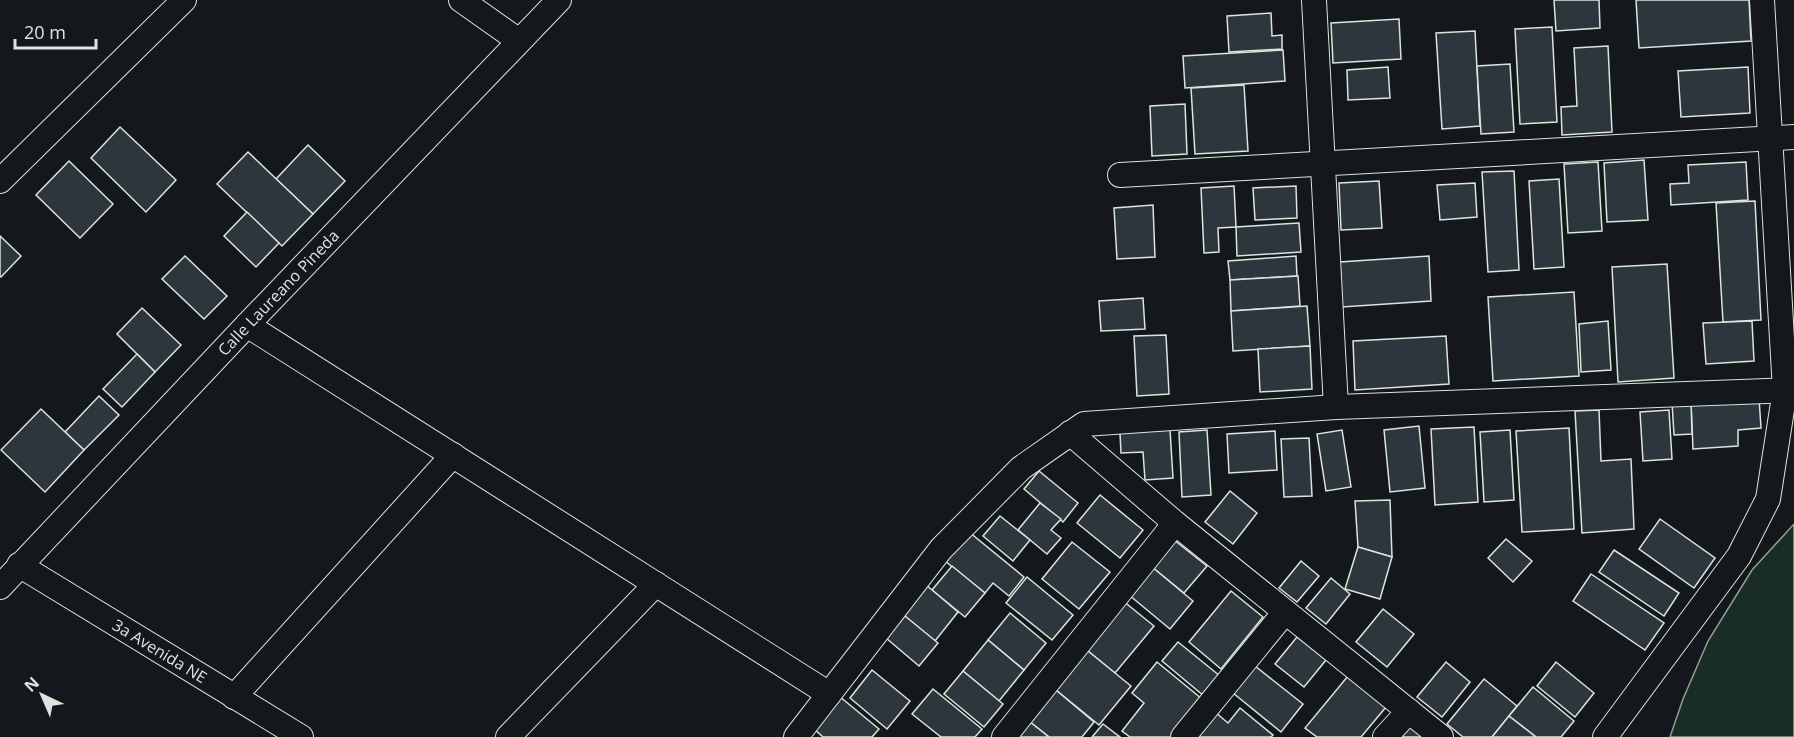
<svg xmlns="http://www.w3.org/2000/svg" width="1794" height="737" font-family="'Open Sans',sans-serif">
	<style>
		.green { fill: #1a2d24; stroke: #939e99; stroke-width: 1.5 }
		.building { fill: #2c363c; stroke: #d8e6dc; stroke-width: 1.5 }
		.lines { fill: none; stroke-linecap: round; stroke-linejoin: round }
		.street-casing { stroke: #d8e6dc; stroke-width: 26 }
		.street { stroke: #14181c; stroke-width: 24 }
		.labels { text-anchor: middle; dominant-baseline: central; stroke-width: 4.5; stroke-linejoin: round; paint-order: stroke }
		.street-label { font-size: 16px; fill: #d8e6dc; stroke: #14181c }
	</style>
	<rect width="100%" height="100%" fill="#14181c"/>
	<!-- green -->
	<path class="green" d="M1794 524V737H1670L1683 699 1708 641 1752 570Z"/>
	<!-- building -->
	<g class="building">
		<path d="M1554 0H1599L1600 28 1556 31Z"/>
		<path d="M1636 0H1749L1751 41 1639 48Z"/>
		<path d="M1271 13 1272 36 1282 35V49L1229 52 1227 16Z"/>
		<path d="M1399 19 1401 59 1333 63 1331 23Z"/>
		<path d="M1552 27 1557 122 1520 124 1515 29Z"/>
		<path d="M1475 31 1480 126 1442 129 1436 33Z"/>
		<path d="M1608 46 1612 132 1562 135 1561 107 1577 106 1574 48Z"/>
		<path d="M1283 50 1285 81 1185 88 1183 56Z"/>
		<path d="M1510 64 1514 132 1481 134 1477 66Z"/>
		<path d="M1388 67 1390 98 1348 100 1347 70Z"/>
		<path d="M1748 67 1750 113 1681 117 1678 71Z"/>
		<path d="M1244 85 1248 151 1195 154 1191 88Z"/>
		<path d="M1185 104 1187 154 1152 156 1150 106Z"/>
		<path d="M120 127 176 180 146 212 91 158Z"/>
		<path d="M308 145 345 181 313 214 276 179Z"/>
		<path d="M248 152 313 214 282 246 217 184Z"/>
		<path d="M1644 160 1648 220 1607 222 1604 163Z"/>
		<path d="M69 161 113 204 80 238 36 195Z"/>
		<path d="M1598 162 1602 231 1568 233 1564 164Z"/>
		<path d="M1746 162 1748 200 1671 205 1670 184 1689 183 1688 165Z"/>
		<path d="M1514 171 1519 270 1488 272 1482 172Z"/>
		<path d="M1559 179 1564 267 1534 269 1529 181Z"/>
		<path d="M1379 181 1382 228 1341 230 1339 183Z"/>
		<path d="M1475 183 1477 217 1440 220 1437 185Z"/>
		<path d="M1234 186 1236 227 1218 228 1219 252 1204 253 1201 188Z"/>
		<path d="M1296 186 1297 218 1255 220 1253 188Z"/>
		<path d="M1755 201 1761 320 1723 322 1716 203Z"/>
		<path d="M1153 205 1155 257 1117 259 1114 208Z"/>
		<path d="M247 212 279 243 256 267 224 236Z"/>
		<path d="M1299 223 1301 252 1237 256 1236 227Z"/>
		<path d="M0 236 21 256 1 277 0 276Z"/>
		<path d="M185 256 227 296 204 319 162 279Z"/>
		<path d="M1296 256 1297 276 1230 280 1228 261Z"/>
		<path d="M1429 256 1431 301 1342 307 1340 262Z"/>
		<path d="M1667 264 1674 378 1618 382 1612 267Z"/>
		<path d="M1298 276 1300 306 1231 311 1230 280Z"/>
		<path d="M1574 292 1579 376 1493 381 1488 297Z"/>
		<path d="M1143 298 1145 329 1101 331 1099 301Z"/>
		<path d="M1307 306 1310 346 1233 351 1231 311Z"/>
		<path d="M142 308 181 345 155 372 117 334Z"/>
		<path d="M1608 321 1611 370 1581 372 1579 324Z"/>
		<path d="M1752 321 1754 361 1706 364 1703 323Z"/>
		<path d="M1166 335 1169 394 1137 396 1134 336Z"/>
		<path d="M1446 336 1449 384 1355 390 1353 341Z"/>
		<path d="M1310 346 1312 389 1260 392 1258 349Z"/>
		<path d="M137 354 155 372 122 407 103 389Z"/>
		<path d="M99 396 119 415 84 450 65 432Z"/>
		<path d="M1759 398 1761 428 1738 430V446L1693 449 1691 402Z"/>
		<path d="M1691 402 1692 434 1674 435 1672 403Z"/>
		<path d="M41 409 84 450 45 492 1 450Z"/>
		<path d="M1599 410 1601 461 1631 459 1634 529 1582 533 1575 411Z"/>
		<path d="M1669 410 1672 459 1643 461 1640 412Z"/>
		<path d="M1419 426 1425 488 1390 492 1384 430Z"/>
		<path d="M1474 427 1478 502 1435 505 1431 429Z"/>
		<path d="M1569 428 1574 529 1522 532 1516 431Z"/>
		<path d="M1170 430 1173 478 1145 480 1143 452 1121 453 1120 433Z"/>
		<path d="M1207 430 1211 495 1182 497 1179 432Z"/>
		<path d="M1342 430 1351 487 1326 491 1317 434Z"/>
		<path d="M1510 430 1514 500 1484 502 1480 432Z"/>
		<path d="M1275 431 1277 470 1229 473 1227 434Z"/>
		<path d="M1309 438 1312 496 1284 497 1281 439Z"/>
		<path d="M1039 471 1078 503 1063 522 1024 489Z"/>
		<path d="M1230 491 1257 513 1233 544 1205 522Z"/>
		<path d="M1100 495 1143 530 1120 558 1077 523Z"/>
		<path d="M1390 500 1392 557 1358 547 1355 501Z"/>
		<path d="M1040 503 1061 519 1051 530 1061 538 1047 554 1018 530Z"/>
		<path d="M1000 516 1030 540 1013 561 983 536Z"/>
		<path d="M1660 519 1715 558 1694 588 1639 549Z"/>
		<path d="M969 532 1024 577 1009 596 993 583 985 593 945 561Z"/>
		<path d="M1506 539 1532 561 1513 582 1488 558Z"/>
		<path d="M1174 540 1207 566 1184 593 1152 567Z"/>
		<path d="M1072 542 1110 572 1079 609 1042 579Z"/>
		<path d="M1358 547 1392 557 1380 599 1345 589Z"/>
		<path d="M1614 550 1679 593 1664 616 1599 572Z"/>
		<path d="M1301 561 1319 576 1297 602 1279 588Z"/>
		<path d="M952 566 985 593 965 617 932 590Z"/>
		<path d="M1152 567 1193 601 1170 629 1129 595Z"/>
		<path d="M1591 574 1664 623 1645 650 1573 601Z"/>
		<path d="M1027 577 1073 615 1052 640 1006 603Z"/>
		<path d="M1331 578 1350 594 1326 624 1306 608Z"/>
		<path d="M925 584 958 612 935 641 901 613Z"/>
		<path d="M1231 591 1263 617 1221 669 1189 642Z"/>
		<path d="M1122 600 1154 626 1115 673 1083 647Z"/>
		<path d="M1383 609 1414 634 1387 667 1356 642Z"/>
		<path d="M1010 613 1046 643 1024 670 988 640Z"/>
		<path d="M905 616 938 643 919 666 886 638Z"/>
		<path d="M1297 637 1326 660 1304 687 1275 664Z"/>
		<path d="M988 640 1024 670 999 701 963 671Z"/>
		<path d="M1178 642 1220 676 1204 696 1162 661Z"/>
		<path d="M1083 647 1131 686 1099 725 1051 686Z"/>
		<path d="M1157 662 1202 699 1171 737H1130L1122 731 1144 703 1132 693Z"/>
		<path d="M1446 662 1470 682 1442 717 1417 697Z"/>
		<path d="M1556 662 1594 693 1575 717 1537 686Z"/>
		<path d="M1255 666 1303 704 1281 732 1233 693Z"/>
		<path d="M872 670 910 701 887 729 850 698Z"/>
		<path d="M963 671 1003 704 984 727 944 694Z"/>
		<path d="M1348 676 1386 707 1361 737H1317L1305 728Z"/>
		<path d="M1484 679 1517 706 1492 737H1463L1447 724Z"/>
		<path d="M1051 686 1094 722 1082 737H1049L1025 718Z"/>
		<path d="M1533 687 1574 721 1561 737H1536L1509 716Z"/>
		<path d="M933 689 982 729 975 737H941L912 714Z"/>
		<path d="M839 696 879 729 872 737H823L813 728Z"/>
		<path d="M1240 708 1273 735 1271 737H1195L1215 712 1228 723Z"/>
		<path d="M1509 716 1536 737H1492Z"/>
		<path d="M1025 718 1049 737H1009Z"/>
		<path d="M1103 724 1120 737H1092Z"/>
		<path d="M1408 724 1423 737H1397Z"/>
	</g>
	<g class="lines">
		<defs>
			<g id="street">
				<path d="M461 0 519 41"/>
				<path d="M1314 0 1336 407"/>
				<path d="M1120 175 1794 137"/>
				<path d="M0 181 184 0"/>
				<path d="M247 325 829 694"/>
				<path d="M1070 433 1175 523 1441 737"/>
				<path id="s1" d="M19 565 301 737"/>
				<path id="s2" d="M0 587 247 325 559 0"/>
				<path d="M234 697 453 455"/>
				<path d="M508 737 656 584"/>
				<path d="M796 737 941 549 1021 468 1084 424 1336 407 1794 390"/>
				<path d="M1004 737 1175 523"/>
				<path d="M1183 737 1285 612"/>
				<path d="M1385 737 1409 711"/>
				<path d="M1605 737 1739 556 1768 499 1785 390 1762 0"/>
			</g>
		</defs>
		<!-- street casing -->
		<use href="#street" class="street-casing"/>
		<!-- street -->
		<use href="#street" class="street"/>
	</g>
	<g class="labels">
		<!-- street labels -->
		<g class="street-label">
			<text stroke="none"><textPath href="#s2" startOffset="405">Calle Laureano Pineda</textPath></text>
			<text stroke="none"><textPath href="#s1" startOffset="165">3a Avenida NE</textPath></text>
		</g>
	</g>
	<!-- north arrow -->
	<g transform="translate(42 695) rotate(316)" stroke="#14181c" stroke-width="4.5" paint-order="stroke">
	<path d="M0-4.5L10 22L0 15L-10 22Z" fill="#d8e6dc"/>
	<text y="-9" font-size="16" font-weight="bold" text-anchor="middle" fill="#d8e6dc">N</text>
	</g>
	<!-- scale -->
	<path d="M15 39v9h81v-9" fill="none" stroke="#d8e6dc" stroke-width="3"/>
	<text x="24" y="39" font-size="18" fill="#d8e6dc" stroke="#14181c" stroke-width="4.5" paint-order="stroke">20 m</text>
</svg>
